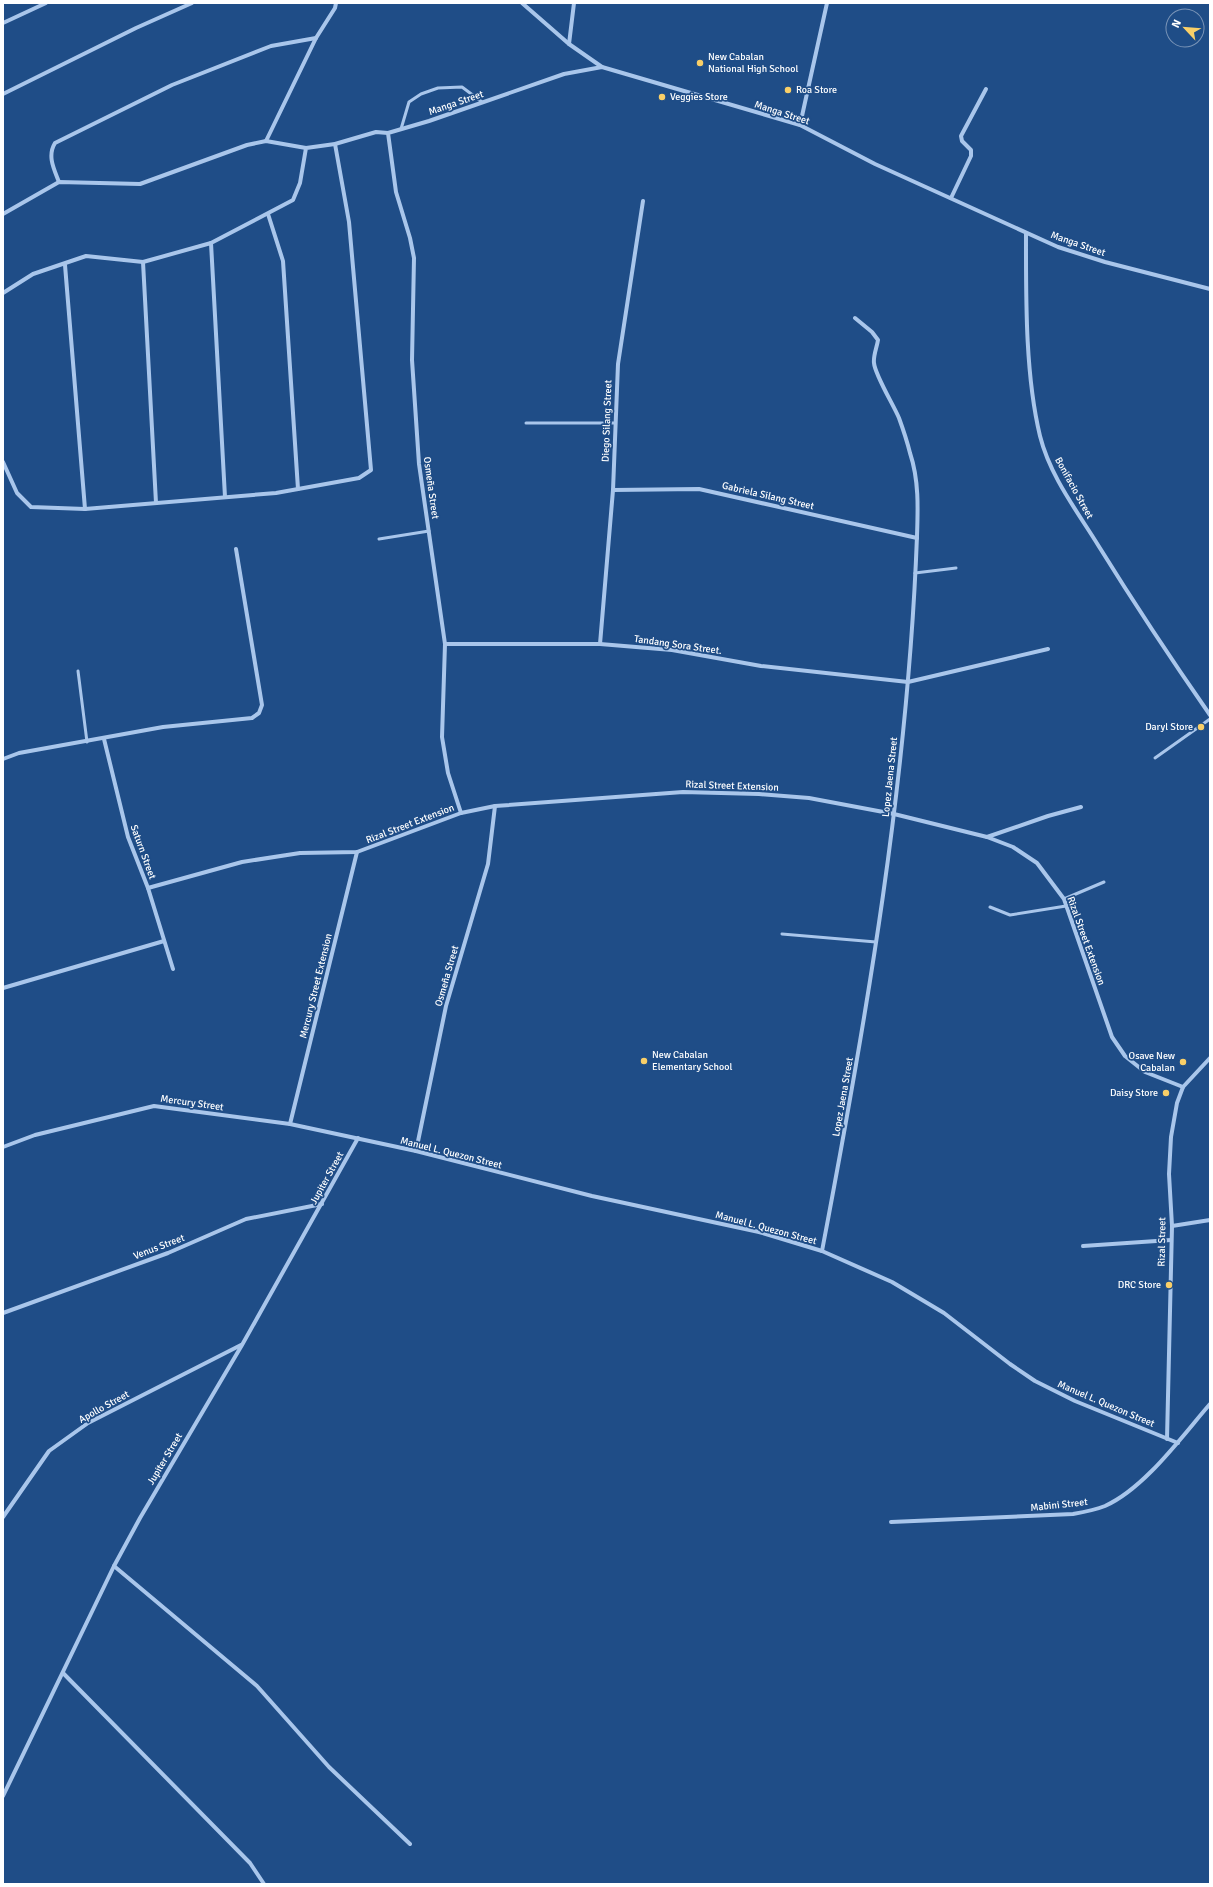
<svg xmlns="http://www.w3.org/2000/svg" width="1213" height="1887" font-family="Signika,sans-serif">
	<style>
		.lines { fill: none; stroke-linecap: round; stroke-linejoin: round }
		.lane { stroke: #a9c6eb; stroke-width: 3 }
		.street { stroke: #a9c6eb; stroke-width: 4 }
		.poi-dot { fill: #f9cf68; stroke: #1f4d87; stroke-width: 1.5 }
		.labels { text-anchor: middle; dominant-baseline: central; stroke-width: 3.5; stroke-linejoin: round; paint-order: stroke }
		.poi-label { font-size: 10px; fill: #fff; stroke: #1f4d87; text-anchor: start }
		.street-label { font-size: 10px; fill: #fff; stroke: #1f4d87 }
	</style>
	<rect width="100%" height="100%" fill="#1f4d87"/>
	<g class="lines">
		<!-- lane -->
		<g class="lane">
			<path d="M401 129 409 102 421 94 438 88 462 87 482 102"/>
			<path d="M526 423H615"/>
			<path d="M379 539 429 531"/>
			<path d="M915 573 956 568"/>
			<path d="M78 671 87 742"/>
			<path d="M1155 758 1210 719"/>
			<path d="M1064 899 1104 882"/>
			<path d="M990 907 1010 915 1066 906"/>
			<path d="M782 934 876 942"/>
		</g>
		<!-- street -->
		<g class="street">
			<path d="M522 3 569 44 602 67"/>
			<path d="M3 23 46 3"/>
			<path d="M569 44 574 3"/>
			<path d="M3 94 136 28 192 3"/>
			<path d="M800 125 827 3"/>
			<path d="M266 141 316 38 335 8 336 3"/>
			<path d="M59 182C54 169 47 156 55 143L172 85 271 46 316 38"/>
			<path d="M951 198 971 156V150L962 141 961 136 986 89"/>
			<path d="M3 214 59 182 140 184 247 145 266 141 306 148"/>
			<path d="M268 214 283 261 298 489"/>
			<path d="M1026 234C1026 297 1025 374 1040 436 1050 476 1077 511 1098 545 1134 603 1171 659 1210 715"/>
			<path d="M211 243 225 497"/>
			<path d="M143 262 156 503"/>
			<path d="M65 265 85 509"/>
			<path d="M3 293 33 274 86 256 143 262 211 243 293 200 300 183 306 148 335 144 376 132 388 133"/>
			<path d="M3 462 17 493 31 507 85 509 276 493 359 478 371 470 349 222 335 144"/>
			<path d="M613 490 699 489 917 538"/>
			<path d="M445 644H600L672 650 761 666 908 682 1048 649"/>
			<path d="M600 644 613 490 618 364 643 201"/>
			<path d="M104 739 128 837 148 888 173 969"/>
			<path d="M3 759 19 753 163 727 252 718 259 713 262 705 236 549"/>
			<path d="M461 813 448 773 442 737 445 644 419 464 412 360 414 258 410 238 396 192 388 133 429 121 564 74 602 67 800 125 875 164 1058 247 1105 262 1210 289"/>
			<path d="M987 837 1048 816 1081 807"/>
			<path d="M148 888 242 862 300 853 357 852 461 813 495 806 683 792 759 794 809 798 894 814 987 837 1013 847 1037 863 1064 899 1112 1037 1125 1056 1145 1072 1183 1087"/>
			<path d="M3 988 164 941"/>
			<path d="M290 1124 357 852"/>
			<path d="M3 1147 35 1135 154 1106 290 1124 416 1151 592 1196 759 1232 822 1251 892 1282 944 1313 1010 1364 1035 1381 1075 1401 1178 1443"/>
			<path d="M416 1151 446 1006 488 864 495 806"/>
			<path d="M1172 1226 1210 1220"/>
			<path d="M1083 1246 1171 1240"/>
			<path d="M822 1251C867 1015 908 777 917 536 918 508 919 480 910 453 907 441 903 429 899 418 893 404 875 375 874 363 873 356 877 347 878 340L872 332 855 318"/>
			<path d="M3 1313 168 1253 246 1219 322 1204"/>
			<path d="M1167 1439 1172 1226 1169 1174 1171 1137 1177 1103 1183 1087 1210 1058"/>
			<path d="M3 1517 49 1451 88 1423 241 1345"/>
			<path d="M891 1522 1073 1514C1084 1512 1095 1510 1105 1506 1145 1488 1182 1436 1210 1404"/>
			<path d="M114 1566 257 1686 329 1767 410 1844"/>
			<path d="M63 1673 250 1863 264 1884"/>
			<path d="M3 1796 114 1566 140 1518 242 1345 358 1138"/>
		</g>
	</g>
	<!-- markers -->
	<g class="poi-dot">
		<circle cx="700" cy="63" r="4"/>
		<circle cx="788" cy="90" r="4"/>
		<circle cx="662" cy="97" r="4"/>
		<circle cx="1201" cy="727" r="4"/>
		<circle cx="644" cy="1061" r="4"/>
		<circle cx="1183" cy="1062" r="4"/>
		<circle cx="1166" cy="1093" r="4"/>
		<circle cx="1169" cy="1285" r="4"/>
	</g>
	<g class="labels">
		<!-- poi labels -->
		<g class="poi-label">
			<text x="708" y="57">New Cabalan<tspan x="708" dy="12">National High School</tspan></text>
			<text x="796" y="90">Roa Store</text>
			<text x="670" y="97">Veggies Store</text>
			<text x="1193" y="727" text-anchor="end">Daryl Store</text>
			<text x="652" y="1055">New Cabalan<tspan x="652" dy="12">Elementary School</tspan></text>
			<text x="1175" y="1056" text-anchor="end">Osave New<tspan x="1175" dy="12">Cabalan</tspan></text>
			<text x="1158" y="1093" text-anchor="end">Daisy Store</text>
			<text x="1161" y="1285" text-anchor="end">DRC Store</text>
		</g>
		<!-- street labels -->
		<g class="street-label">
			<text transform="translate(456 103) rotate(-19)">Manga Street</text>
			<text transform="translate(782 113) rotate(18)">Manga Street</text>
			<text transform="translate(1078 244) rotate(19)">Manga Street</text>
			<text transform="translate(607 421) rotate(-88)">Diego Silang Street</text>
			<text transform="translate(431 488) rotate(82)">Osmeña Street</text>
			<text transform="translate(1074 488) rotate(61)">Bonifacio Street</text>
			<text transform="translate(768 496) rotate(13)">Gabriela Silang Street</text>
			<text transform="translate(678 645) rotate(8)">Tandang Sora Street.</text>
			<text transform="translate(890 777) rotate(-84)">Lopez Jaena Street</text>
			<text transform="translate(732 786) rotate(2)">Rizal Street Extension</text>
			<text transform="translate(410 824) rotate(-21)">Rizal Street Extension</text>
			<text transform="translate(143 852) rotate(70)">Saturn Street</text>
			<text transform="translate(1086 941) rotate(70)">Rizal Street Extension</text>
			<text transform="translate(447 976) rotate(-74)">Osmeña Street</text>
			<text transform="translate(316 986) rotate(-76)">Mercury Street Extension</text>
			<text transform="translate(843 1097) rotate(-80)">Lopez Jaena Street</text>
			<text transform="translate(192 1103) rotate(8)">Mercury Street</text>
			<text transform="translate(451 1153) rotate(14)">Manuel L. Quezon Street</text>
			<text transform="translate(327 1178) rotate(-61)">Jupiter Street</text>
			<text transform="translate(766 1228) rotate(15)">Manuel L. Quezon Street</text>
			<text transform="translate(1162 1242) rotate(-89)">Rizal Street</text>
			<text transform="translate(159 1247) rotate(-21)">Venus Street</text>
			<text transform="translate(1106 1404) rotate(23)">Manuel L. Quezon Street</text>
			<text transform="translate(104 1407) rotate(-29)">Apollo Street</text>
			<text transform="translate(165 1459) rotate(-59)">Jupiter Street</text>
			<text transform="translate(1059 1505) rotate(-6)">Mabini Street</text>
		</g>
	</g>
	<!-- border -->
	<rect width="1213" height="1887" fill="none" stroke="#ffffff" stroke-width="8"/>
	<!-- north arrow -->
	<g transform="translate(1185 28) rotate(296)"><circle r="19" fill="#1f4d87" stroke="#7994b7"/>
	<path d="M0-3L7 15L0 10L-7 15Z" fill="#f9cf68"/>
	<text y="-6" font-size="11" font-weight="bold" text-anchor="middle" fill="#ffffff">N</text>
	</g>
</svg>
